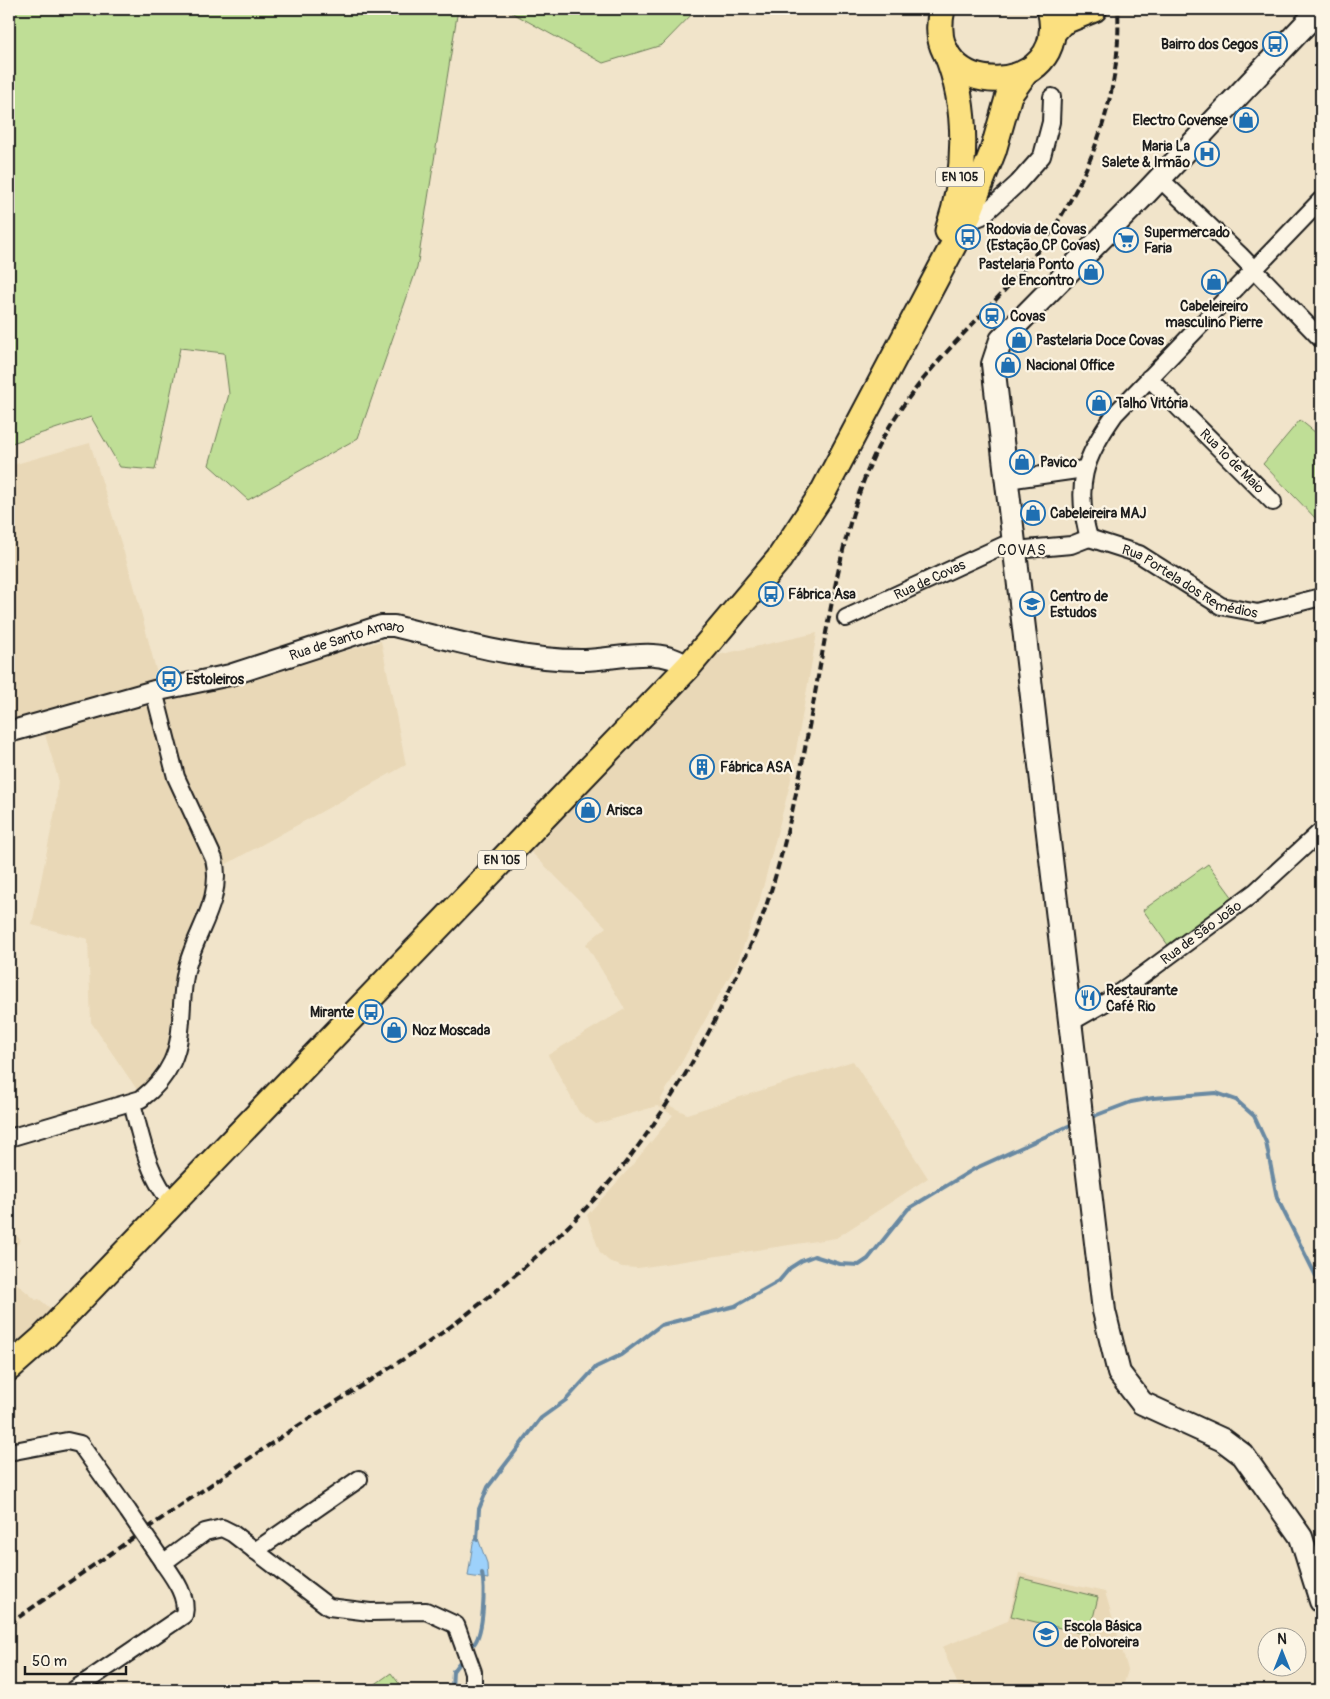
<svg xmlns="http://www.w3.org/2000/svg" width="1330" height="1699" font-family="Pangolin,sans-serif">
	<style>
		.built { fill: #e9d8b7 }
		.green { fill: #bfde96; stroke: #6e7d59 }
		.water { fill: #9dd1fb; stroke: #6989a2 }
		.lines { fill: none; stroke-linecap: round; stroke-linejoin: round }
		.stream { stroke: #6989a2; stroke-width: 4 }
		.minor-casing { stroke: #1c1c1c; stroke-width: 20 }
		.tertiary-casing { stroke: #1c1c1c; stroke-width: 24 }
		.secondary-casing { stroke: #1c1c1c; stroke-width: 26 }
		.primary-casing { stroke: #1c1c1c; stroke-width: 29 }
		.minor { stroke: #fcf5e5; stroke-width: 16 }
		.tertiary { stroke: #fcf5e5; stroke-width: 20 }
		.secondary { stroke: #fcf5e5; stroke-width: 22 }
		.primary { stroke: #fbe080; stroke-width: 25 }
		.rail { stroke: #1c1c1c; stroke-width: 4; stroke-dasharray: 8 4; stroke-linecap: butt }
		.minor-bridge-casing { stroke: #1c1c1c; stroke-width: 20; stroke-linecap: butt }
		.minor-bridge { stroke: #fcf5e5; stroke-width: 16 }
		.labels { text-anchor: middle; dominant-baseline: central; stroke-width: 4.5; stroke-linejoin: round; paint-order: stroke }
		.shield { fill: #fcf5e5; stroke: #5f5d58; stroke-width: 1 }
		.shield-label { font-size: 12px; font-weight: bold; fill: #1c1c1c }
		.poi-label { font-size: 14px; font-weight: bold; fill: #1c1c1c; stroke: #fcf5e5; text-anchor: start }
		.street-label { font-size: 14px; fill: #1c1c1c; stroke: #fcf5e5 }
		.neighbourhood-label { font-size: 15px; letter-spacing: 1px; fill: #1c1c1c; stroke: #fcf5e5 }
	</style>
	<rect width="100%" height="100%" fill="#f1e4ca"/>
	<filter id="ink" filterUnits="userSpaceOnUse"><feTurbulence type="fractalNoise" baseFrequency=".02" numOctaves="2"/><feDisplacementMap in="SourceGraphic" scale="10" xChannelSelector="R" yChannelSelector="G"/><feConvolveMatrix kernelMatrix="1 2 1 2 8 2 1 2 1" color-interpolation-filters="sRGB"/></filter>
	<g filter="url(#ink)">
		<!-- built -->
		<g class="built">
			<path d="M90 443 134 585 164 701 381 641 406 765 212 872 176 969 167 1051 140 1094 91 1022 88 939 32 925 56 806 58 778 44 731 9 736V466Z"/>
			<path d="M817 633 790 784 759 903 738 961 660 1101 687 1114 853 1061 928 1178 836 1238 638 1268 622 1267 609 1261 600 1253 587 1215 629 1169 673 1115 657 1106 596 1124 579 1112 548 1055 625 1009 586 944 606 927 528 849 713 656Z"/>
			<path d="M9 1229 21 1240 9 1254Z"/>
			<path d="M9 1277 36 1300 39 1299 55 1312 9 1354Z"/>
			<path d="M1019 1573 1105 1592 1128 1670 1122 1690H960L942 1647 1008 1621Z"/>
		</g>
		<!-- green -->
		<g class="green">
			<path d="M9 9H458L417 268 358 438 248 500 209 465 229 394 224 353 180 348 155 470 120 467 91 417 9 444Z"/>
			<path d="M473 9H697L662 45 603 63 509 11Z"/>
			<path d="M1300 420 1321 437V524L1263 464Z"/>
			<path d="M1208 864 1233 898 1168 945 1143 910Z"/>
			<path d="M1021 1578 1098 1597 1089 1635 1011 1616Z"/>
			<path d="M391 1673 404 1690H367Z"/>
		</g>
		<!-- water -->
		<path class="water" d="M477 1536 487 1563 488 1579 468 1576 473 1543Z"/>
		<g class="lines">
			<!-- stream -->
			<g class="stream">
				<path d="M1089 1118 1131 1102 1153 1098 1216 1093 1236 1100 1254 1116 1266 1142 1277 1198 1321 1286"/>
				<path d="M477 1540 479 1509 488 1487 541 1418 566 1400 596 1367 621 1355 661 1325 735 1306 779 1281 790 1268 801 1261 814 1256 840 1264 859 1265 868 1259 908 1209 974 1169 1075 1123"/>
				<path d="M474 1644C484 1632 485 1588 482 1573"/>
				<path d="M452 1690 453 1671 459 1663"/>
			</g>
			<defs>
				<g id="minor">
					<path d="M1159 178 1240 255 1321 339"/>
					<path d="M965 223 982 216 1018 183 1042 156 1051 122 1052 97"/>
					<path d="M1149 378 1273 502"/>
					<path d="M1007 480 1084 469"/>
					<path d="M1089 538C1074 485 1084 458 1115 414L1321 200"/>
					<path id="s1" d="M1089 538 1139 554 1221 606 1258 613 1321 597"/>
					<path d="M1015 550 1071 545 1089 538"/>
					<path id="s2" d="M846 618 1004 545 1014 543"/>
					<path id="s3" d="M1071 1022 1108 1001 1255 892 1321 831"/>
					<path d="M132 1103C140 1133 149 1181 173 1203"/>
					<path d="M9 1138 141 1099C154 1089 165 1077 172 1062 185 1034 179 1000 186 971 194 933 224 901 214 859L176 777 154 691"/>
					<path d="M9 1452 67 1441 80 1444 128 1511"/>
					<path d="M255 1551 359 1479"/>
					<path d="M163 1563 205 1532 222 1528 232 1533 329 1607 370 1612 426 1611 456 1625 473 1672V1690"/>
					<path d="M74 1690 184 1615C189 1594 169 1572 158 1555"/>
				</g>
				<g id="tertiary">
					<path id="s4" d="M9 732 154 691 230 675 381 626H394C456 641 521 661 585 660 618 659 661 645 688 667"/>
				</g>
				<path id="secondary" d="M1320 9 1146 193 1001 340 993 364 1104 1311 1119 1373 1142 1403 1223 1440 1243 1455 1301 1537 1321 1601"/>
				<g id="primary">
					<path d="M942 9C920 105 1074 100 1050 9"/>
					<path d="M1052 33 1062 22 1094 9"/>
					<path d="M946 52C969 107 967 175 948 231"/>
					<path d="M9 1368 43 1338 688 667 779 559 822 494 965 223 993 151 1009 95 1025 73"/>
				</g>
			</defs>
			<!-- minor casing -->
			<use href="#minor" class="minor-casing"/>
			<!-- tertiary casing -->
			<use href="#tertiary" class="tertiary-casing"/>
			<!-- secondary casing -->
			<use href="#secondary" class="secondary-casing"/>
			<!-- primary casing -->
			<use href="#primary" class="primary-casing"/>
			<!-- minor -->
			<use href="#minor" class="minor"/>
			<!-- tertiary -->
			<use href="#tertiary" class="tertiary"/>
			<!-- secondary -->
			<use href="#secondary" class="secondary"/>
			<!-- primary -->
			<use href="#primary" class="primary"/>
			<!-- rail -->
			<path class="rail" d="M9 1624C99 1561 190 1499 281 1437 338 1399 399 1365 454 1324 516 1277 578 1223 626 1162 668 1108 703 1047 732 985 744 960 756 935 765 909 797 815 810 715 829 617 840 560 852 502 877 449 910 383 964 335 1013 281 1078 209 1123 108 1118 9"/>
			<defs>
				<path id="minor-bridge" d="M128 1511 158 1555"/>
			</defs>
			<!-- minor-bridge casing -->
			<use href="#minor-bridge" class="minor-bridge-casing"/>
			<!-- minor-bridge -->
			<use href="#minor-bridge" class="minor-bridge"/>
		</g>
	</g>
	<!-- icons -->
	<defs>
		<symbol id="bus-ring" viewBox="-11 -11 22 22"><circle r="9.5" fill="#fcf5e5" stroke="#1f6fb2" stroke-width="1.5"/><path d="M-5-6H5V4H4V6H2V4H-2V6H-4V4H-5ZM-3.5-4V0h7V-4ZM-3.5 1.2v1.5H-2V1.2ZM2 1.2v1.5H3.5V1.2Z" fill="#1f6fb2"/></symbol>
		<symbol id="shop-ring" viewBox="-11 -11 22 22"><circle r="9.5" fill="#fcf5e5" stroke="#1f6fb2" stroke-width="1.5"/><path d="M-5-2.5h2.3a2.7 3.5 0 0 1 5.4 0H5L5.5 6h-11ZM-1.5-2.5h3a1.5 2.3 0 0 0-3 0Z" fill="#1f6fb2"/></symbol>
		<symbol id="hospital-ring" viewBox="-11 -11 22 22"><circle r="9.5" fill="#fcf5e5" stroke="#1f6fb2" stroke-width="1.5"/><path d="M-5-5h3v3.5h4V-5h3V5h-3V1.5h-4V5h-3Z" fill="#1f6fb2"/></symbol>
		<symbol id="supermarket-ring" viewBox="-11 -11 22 22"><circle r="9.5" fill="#fcf5e5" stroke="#1f6fb2" stroke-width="1.5"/><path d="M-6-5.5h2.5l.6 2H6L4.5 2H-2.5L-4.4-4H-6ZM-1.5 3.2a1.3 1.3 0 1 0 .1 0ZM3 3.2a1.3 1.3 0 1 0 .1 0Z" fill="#1f6fb2"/></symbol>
		<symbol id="station-ring" viewBox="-11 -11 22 22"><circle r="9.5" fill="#fcf5e5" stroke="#1f6fb2" stroke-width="1.5"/><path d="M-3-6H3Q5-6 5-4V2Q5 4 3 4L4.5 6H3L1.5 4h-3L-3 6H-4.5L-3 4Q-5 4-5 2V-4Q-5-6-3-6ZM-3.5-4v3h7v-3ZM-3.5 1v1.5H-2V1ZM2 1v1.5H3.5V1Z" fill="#1f6fb2"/></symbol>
		<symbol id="school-ring" viewBox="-11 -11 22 22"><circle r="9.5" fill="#fcf5e5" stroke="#1f6fb2" stroke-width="1.5"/><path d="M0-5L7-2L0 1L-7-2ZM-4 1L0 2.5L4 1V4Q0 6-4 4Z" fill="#1f6fb2"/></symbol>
		<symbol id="building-ring" viewBox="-11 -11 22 22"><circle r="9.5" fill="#fcf5e5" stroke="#1f6fb2" stroke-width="1.5"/><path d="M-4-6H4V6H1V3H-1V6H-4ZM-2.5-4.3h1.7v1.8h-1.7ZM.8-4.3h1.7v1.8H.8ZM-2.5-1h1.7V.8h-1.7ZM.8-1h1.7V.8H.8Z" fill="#1f6fb2"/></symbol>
		<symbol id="restaurant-ring" viewBox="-11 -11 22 22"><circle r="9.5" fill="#fcf5e5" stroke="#1f6fb2" stroke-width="1.5"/><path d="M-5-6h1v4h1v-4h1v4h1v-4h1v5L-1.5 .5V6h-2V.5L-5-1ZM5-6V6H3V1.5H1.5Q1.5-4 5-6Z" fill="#1f6fb2"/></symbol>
	</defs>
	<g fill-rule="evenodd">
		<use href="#bus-ring" x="1261" y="30" width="28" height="28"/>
		<use href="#shop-ring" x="1232" y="106" width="28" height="28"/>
		<use href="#hospital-ring" x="1193" y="140" width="28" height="28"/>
		<use href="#bus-ring" x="954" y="223" width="28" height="28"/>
		<use href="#supermarket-ring" x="1112" y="226" width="28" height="28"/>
		<use href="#shop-ring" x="1077" y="258" width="28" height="28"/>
		<use href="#shop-ring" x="1200" y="268" width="28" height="28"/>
		<use href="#station-ring" x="978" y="302" width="28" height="28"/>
		<use href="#shop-ring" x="1005" y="326" width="28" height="28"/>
		<use href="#shop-ring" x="994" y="351" width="28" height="28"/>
		<use href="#shop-ring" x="1085" y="389" width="28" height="28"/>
		<use href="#shop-ring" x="1008" y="448" width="28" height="28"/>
		<use href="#shop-ring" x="1019" y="499" width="28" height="28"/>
		<use href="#bus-ring" x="757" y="580" width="28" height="28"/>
		<use href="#school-ring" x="1018" y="590" width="28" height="28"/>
		<use href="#bus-ring" x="155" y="665" width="28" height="28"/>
		<use href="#building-ring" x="688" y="753" width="28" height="28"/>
		<use href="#shop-ring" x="574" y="796" width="28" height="28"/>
		<use href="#restaurant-ring" x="1074" y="984" width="28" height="28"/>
		<use href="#bus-ring" x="357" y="998" width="28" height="28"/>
		<use href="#shop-ring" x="380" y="1016" width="28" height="28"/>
		<use href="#school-ring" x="1032" y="1620" width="28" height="28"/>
	</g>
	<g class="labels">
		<!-- shield labels -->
		<g class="shield">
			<rect x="936" y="167.5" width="48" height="19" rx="4"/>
			<rect x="478" y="850.5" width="48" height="19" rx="4"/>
		</g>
		<g class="shield-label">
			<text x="960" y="177">EN 105</text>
			<text x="502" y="860">EN 105</text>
		</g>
		<!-- poi labels -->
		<g class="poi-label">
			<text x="1258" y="44" text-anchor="end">Bairro dos Cegos</text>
			<text x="1228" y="120" text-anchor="end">Electro Covense</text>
			<text x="1190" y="146" text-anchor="end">Maria La<tspan x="1190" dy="16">Salete &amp; Irmão</tspan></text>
			<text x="986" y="229">Rodovia de Covas<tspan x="986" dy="16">(Estação CP Covas)</tspan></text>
			<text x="1144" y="232">Supermercado<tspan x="1144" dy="16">Faria</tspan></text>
			<text x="1074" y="264" text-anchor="end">Pastelaria Ponto<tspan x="1074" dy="16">de Encontro</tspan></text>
			<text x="1214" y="306" text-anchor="middle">Cabeleireiro<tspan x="1214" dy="16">masculino Pierre</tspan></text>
			<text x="1010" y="316">Covas</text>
			<text x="1036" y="340">Pastelaria Doce Covas</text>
			<text x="1026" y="365">Nacional Office</text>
			<text x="1116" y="403">Talho Vitória</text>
			<text x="1040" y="462">Pavico</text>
			<text x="1050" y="513">Cabeleireira MAJ</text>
			<text x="788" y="594">Fábrica Asa</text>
			<text x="1050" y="596">Centro de<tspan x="1050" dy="16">Estudos</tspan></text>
			<text x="186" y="679">Estoleiros</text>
			<text x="720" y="767">Fábrica ASA</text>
			<text x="606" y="810">Arisca</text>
			<text x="1106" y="990">Restaurante<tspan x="1106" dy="16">Café Rio</tspan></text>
			<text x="354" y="1012" text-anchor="end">Mirante</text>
			<text x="412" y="1030">Noz Moscada</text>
			<text x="1064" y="1626">Escola Básica<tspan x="1064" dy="16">de Polvoreira</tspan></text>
		</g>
		<!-- street labels -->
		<g class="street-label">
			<text transform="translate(1232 461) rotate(45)">Rua 1º de Maio</text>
			<text stroke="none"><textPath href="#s1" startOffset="111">Rua Portela dos Remédios</textPath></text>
			<text stroke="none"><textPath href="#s2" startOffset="92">Rua de Covas</textPath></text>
			<text stroke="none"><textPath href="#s4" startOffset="351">Rua de Santo Amaro</textPath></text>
			<text stroke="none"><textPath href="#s3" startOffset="158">Rua de São João</textPath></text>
		</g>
		<!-- neighbourhood labels -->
		<g class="neighbourhood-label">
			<text x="1022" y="550">COVAS</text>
		</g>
	</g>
	<!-- margin -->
	<rect width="1330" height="1699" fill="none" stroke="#fcf5e5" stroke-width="30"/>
	<rect x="15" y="15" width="1300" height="1669" fill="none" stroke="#1c1c1c" stroke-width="2" filter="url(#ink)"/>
	<!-- north arrow -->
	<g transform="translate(1282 1652)"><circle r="24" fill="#fcf5e5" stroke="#a29e95"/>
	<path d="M0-4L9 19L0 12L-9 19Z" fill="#1f6fb2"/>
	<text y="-8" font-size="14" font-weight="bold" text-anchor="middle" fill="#1c1c1c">N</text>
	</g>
	<!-- scale -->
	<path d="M25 1666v8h101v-8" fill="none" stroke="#1c1c1c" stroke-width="2.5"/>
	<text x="32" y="1666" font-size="15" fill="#1c1c1c" stroke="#fcf5e5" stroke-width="4" paint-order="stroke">50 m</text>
</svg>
